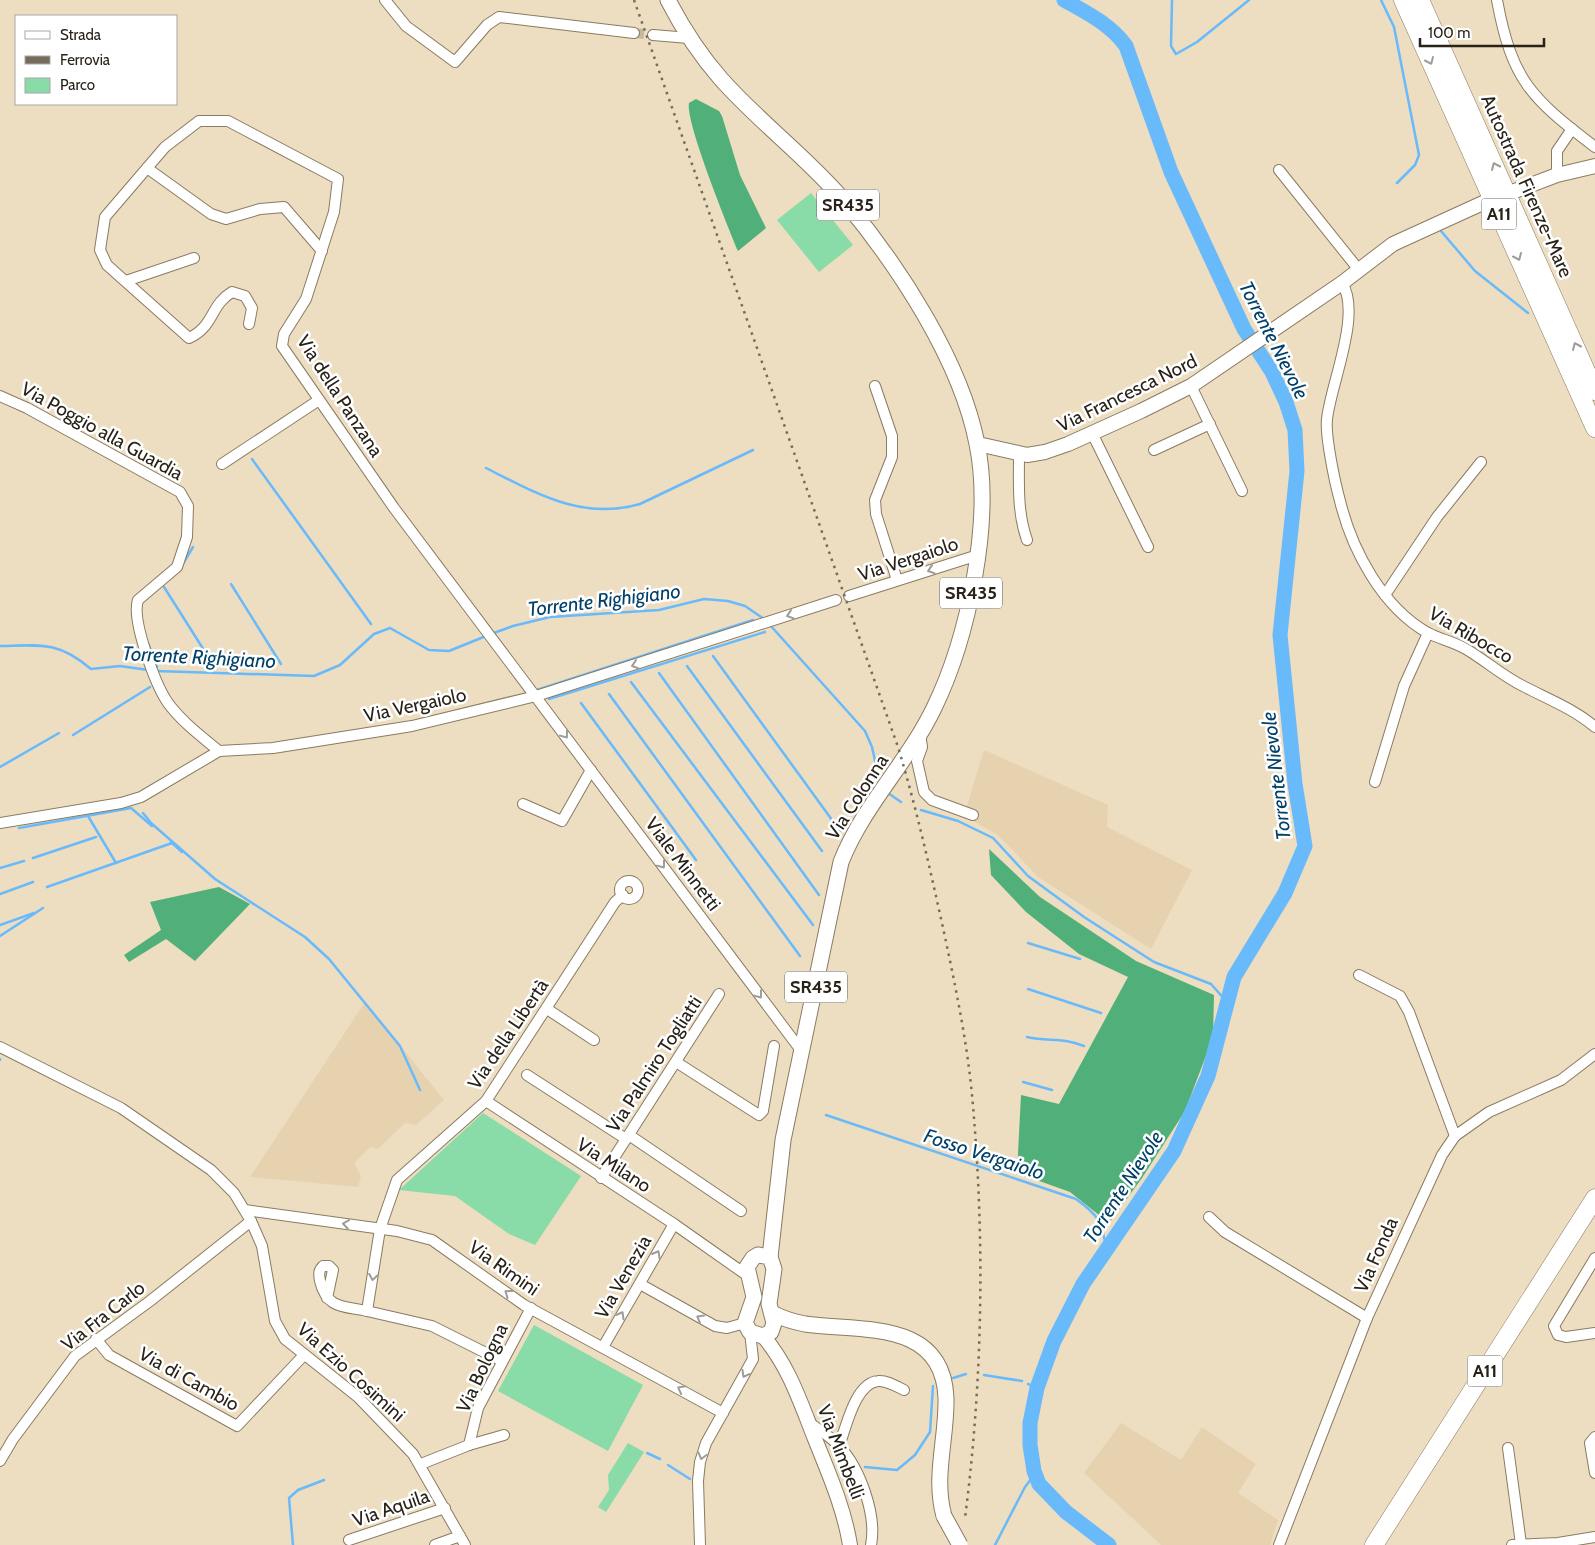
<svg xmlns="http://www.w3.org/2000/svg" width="1595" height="1545" font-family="Cabin,sans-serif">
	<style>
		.built { fill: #e7d2b0 }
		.green { fill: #89dba7 }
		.forest { fill: #51b079 }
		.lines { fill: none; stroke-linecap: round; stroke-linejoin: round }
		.stream { stroke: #69bafb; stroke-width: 2.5 }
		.river { stroke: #69bafb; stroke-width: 15 }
		.minor-tunnel { stroke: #c6b89f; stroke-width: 10; stroke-dasharray: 10 5; stroke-linecap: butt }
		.minor-casing { stroke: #8a7b62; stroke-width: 12 }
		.secondary-casing { stroke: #8a7b62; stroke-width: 16 }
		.primary-casing { stroke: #8a7b62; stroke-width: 17 }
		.motorway-casing { stroke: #8a7b62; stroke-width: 19 }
		.minor { stroke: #fff; stroke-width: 10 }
		.secondary { stroke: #fff; stroke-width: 14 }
		.primary { stroke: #fff; stroke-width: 15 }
		.motorway { stroke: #fff; stroke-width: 18 }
		.rail { stroke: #766c5b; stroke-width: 2.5; stroke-dasharray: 2.5 5; stroke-linecap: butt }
		.primary-bridge-casing { stroke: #8a7b62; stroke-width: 17; stroke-linecap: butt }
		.primary-bridge { stroke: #fff; stroke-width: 15 }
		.oneway { stroke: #9e9c97 }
		.labels { text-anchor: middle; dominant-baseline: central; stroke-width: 5; stroke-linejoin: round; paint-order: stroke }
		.shield { fill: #fff; stroke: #68645d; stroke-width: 1 }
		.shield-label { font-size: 18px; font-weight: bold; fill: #282218 }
		.street-label { font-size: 19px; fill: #282218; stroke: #fff }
		.water-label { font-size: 20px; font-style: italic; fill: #004069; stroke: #fff }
	</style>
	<rect width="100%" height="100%" fill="#edddc1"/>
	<!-- built -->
	<g class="built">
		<path d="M984 750 1108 805 1107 827 1192 870 1151 949 1038 877 998 835 964 816Z"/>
		<path d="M365 1002 444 1100 416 1125 405 1123 378 1149 370 1147 354 1163 361 1176 358 1187 250 1177Z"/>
		<path d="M1121 1423 1181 1460 1202 1427 1256 1464 1238 1493 1278 1520 1270 1545H1161L1084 1473Z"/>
	</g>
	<!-- green -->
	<g class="green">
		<path d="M811 193 853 245 819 272 777 220Z"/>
		<path d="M483 1113 581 1176 535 1245 509 1234 455 1196 399 1190Z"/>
		<path d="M534 1325 643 1385 608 1451 498 1391Z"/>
		<path d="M628 1443 644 1452 606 1512 598 1507 609 1490 608 1475Z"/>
	</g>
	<!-- forest -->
	<g class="forest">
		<path d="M696 99 719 111 722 116 740 175 766 228 738 251C728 227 685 121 689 103Z"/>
		<path d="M989 849 1040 897 1136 961 1214 995 1213 1037 1185 1111 1142 1178 1109 1223 1070 1192 1017 1173 1021 1095 1059 1104 1128 977 1079 954 1026 912 991 875Z"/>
		<path d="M219 887 250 904 195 961 166 939 129 962 124 955 161 930 150 902Z"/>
	</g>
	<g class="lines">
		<!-- stream -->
		<g class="stream">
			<path d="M1172 0 1171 46 1176 54 1197 42 1249 0"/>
			<path d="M1381 0 1394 27 1419 155 1415 165 1397 183"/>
			<path d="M1441 231 1475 271 1528 313"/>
			<path d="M252 459 371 624"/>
			<path d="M486 468C536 493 582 521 640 504L753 450"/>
			<path d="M181 567 193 547"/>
			<path d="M231 584 281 664"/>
			<path d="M164 587 214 666"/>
			<path d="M770 625 865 731 872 747 880 783"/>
			<path d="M491 634 513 626 550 617 659 610 704 599 728 601 745 606 764 619"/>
			<path d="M148 643 157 667"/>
			<path d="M0 646C41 645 58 641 91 669L120 666 148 670"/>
			<path d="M713 656 840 831"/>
			<path d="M687 666 822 851"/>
			<path d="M156 671 314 676 340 665 374 634 390 628 429 650 449 651 486 636"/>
			<path d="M659 673 819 895"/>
			<path d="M631 682 813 925"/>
			<path d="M537 690 753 620"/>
			<path d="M609 694 800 956"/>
			<path d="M549 699 765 632"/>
			<path d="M581 703 696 860"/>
			<path d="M73 735 150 687"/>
			<path d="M0 767 59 733"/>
			<path d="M888 793 901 802"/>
			<path d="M921 810 958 821 993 838 1028 876 1084 917 1154 962 1211 984 1227 1002"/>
			<path d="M143 813 151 823 215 879 305 937 329 959 400 1046 420 1090"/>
			<path d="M88 816 116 863"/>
			<path d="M19 828 131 808 152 826"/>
			<path d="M171 842 182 852"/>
			<path d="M33 858 96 837"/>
			<path d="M0 868 24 861"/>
			<path d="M47 887 172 843"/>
			<path d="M0 894 33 882"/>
			<path d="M0 925 34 913"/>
			<path d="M0 936 43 908"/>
			<path d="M1028 943 1080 959"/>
			<path d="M1028 989 1101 1013"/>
			<path d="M1027 1037C1049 1042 1061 1037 1084 1046"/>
			<path d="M0 1060V1059"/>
			<path d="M1023 1082 1052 1090"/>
			<path d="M826 1115 1076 1199C1098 1215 1102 1221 1106 1248"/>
			<path d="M984 1375 1022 1381"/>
			<path d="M953 1378 966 1374"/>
			<path d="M1028 1384 1037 1388"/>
			<path d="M647 1453 660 1459"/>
			<path d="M668 1465 690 1479"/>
			<path d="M865 1467 897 1470 915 1455 930 1432 933 1386"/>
			<path d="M293 1545 289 1498 298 1490 324 1480"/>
			<path d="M995 1545 1025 1487 1035 1474"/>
		</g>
		<!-- river -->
		<path class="river" d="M1064 0C1087 13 1110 24 1126 46L1171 172 1244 329 1272 372 1286 402 1295 430 1297 471 1280 635 1295 784 1305 846 1285 893 1234 977 1208 1076 1174 1151 1083 1284 1054 1341 1037 1388 1030 1423V1445L1034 1471 1039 1484 1066 1512 1109 1545"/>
		<!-- minor-tunnel -->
		<path class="minor-tunnel" d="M634 33 653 35"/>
		<defs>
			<g id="minor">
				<path d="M385 0 406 26 455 62 487 25 499 17 634 33"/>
				<path d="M1497 0C1512 81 1531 98 1595 147"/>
				<path d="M653 35 689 38"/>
				<path d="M147 168 211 214 226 219 260 209 284 207 322 251"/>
				<path d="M1279 170 1359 270"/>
				<path d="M1557 175V151L1572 129"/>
				<path d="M126 281 194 258"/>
				<path d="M1342 283C1362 314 1331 383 1327 419 1325 436 1335 483 1340 501 1352 550 1382 607 1428 633 1440 639 1454 642 1466 649 1486 661 1503 676 1523 686 1548 699 1574 709 1595 727"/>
				<path d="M249 324 252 308 245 296 232 292C210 305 214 327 189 338L107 265 100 250 105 217 165 147 199 121H228L338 179 334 212 306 299 284 334 282 346 394 508 803 1053"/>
				<path d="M875 386 892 436V457L875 500 876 514 897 580"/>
				<path d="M1191 386 1242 491"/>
				<path d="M0 396 27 408 180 492 188 506 187 537 177 567 138 600C131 620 156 686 168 703 182 722 201 736 219 751"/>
				<path d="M1092 433 1148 547"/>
				<path d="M1154 450 1210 424"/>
				<path d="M1019 454C1019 483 1017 512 1027 540"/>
				<path d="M222 464 319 400"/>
				<path d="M1385 595 1437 517 1481 462"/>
				<path d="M849 596 978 555"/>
				<path d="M920 734 922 747 917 761 924 792 932 800 973 815"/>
				<path d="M1375 782 1404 686 1428 633"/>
				<path d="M523 804 562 821 591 770"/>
				<path d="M0 823 121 803 141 797 219 751 273 748 412 726 536 696 836 600"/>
				<circle cx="629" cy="890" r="9"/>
				<path d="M1359 975 1400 996 1409 1012 1455 1136"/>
				<path d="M547 1009 594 1040"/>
				<path d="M0 1047 121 1108 211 1170 234 1193 251 1221 262 1246 275 1321 285 1339 358 1397 413 1454 465 1545"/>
				<path d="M676 1062 759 1115 763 1111 774 1046"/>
				<path d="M527 1075 626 1139"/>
				<path d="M486 1101 674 1224 748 1276"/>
				<path d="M629 1135 741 1211"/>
				<path d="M601 1178 719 994"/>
				<path d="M245 1210 397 1231 432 1240 524 1305 723 1413"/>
				<path d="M1209 1217 1225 1232 1367 1318"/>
				<path d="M1595 1258 1554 1326 1558 1335 1566 1337 1595 1333"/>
				<path d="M640 1284 715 1326 727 1328 745 1323"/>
				<path d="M327 1298 333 1270 329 1266H323C318 1271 319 1274 320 1281 327 1309 343 1306 367 1311"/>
				<path d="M96 1339 109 1355 237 1426 304 1355"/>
				<path d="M603 1347 674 1224"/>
				<path d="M502 1361 432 1326 367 1311 380 1229 397 1180 486 1101 615 902 623 895"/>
				<path d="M808 1422C818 1429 830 1436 839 1446 860 1468 877 1515 871 1545"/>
				<path d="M1595 1437 1590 1443 1595 1473"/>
				<path d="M469 1445 478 1408 531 1308"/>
				<path d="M839 1446C846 1428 855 1383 878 1381 886 1380 896 1386 904 1390"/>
				<path d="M1508 1448 1521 1544"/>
				<path d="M0 1461 13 1439 75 1356 150 1301 251 1221"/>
				<path d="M421 1464 469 1445 504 1435"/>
				<path d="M349 1540 445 1508"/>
				<path d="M435 1545 460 1536"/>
				<path d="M700 1545 698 1481 700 1462 706 1443 753 1359 750 1332"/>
				<path d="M1279 1545 1367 1318 1442 1155 1455 1136 1489 1112 1561 1080 1595 1054"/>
				<path d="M1512 1545 1558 1543 1595 1537"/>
			</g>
			<g id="secondary">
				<path d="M1512 192 1557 175 1595 166"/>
				<path d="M978 444 1027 455 1045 452 1068 444 1141 411 1191 386 1342 283 1393 244 1485 202"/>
				<path d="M763 1336C789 1366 801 1404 815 1439 829 1474 844 1508 850 1545"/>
			</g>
			<g id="primary">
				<path d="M668 0C683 29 700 55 721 79 760 123 808 158 846 203 899 267 961 361 977 444 993 521 968 638 934 708 908 762 863 806 841 862L783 1140 770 1257"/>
				<path d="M758 1255 770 1257 774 1269 769 1304 774 1323 771 1332 763 1336 750 1332 745 1323 754 1297 747 1267 753 1258Z"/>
				<path d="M772 1313C782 1318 794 1322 805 1324 858 1332 943 1318 946 1398 947 1438 933 1477 944 1516"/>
			</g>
			<g id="motorway">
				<path d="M1403 0 1595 428"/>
				<path d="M1420 0 1595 391"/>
				<path d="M1374 1545 1595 1198"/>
			</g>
		</defs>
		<!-- minor casing -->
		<use href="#minor" class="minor-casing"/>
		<!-- secondary casing -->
		<use href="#secondary" class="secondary-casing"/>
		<!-- primary casing -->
		<use href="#primary" class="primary-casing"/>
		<!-- motorway casing -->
		<use href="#motorway" class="motorway-casing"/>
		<!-- minor -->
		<use href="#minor" class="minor"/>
		<!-- secondary -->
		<use href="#secondary" class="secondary"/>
		<!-- primary -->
		<use href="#primary" class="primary"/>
		<!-- motorway -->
		<use href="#motorway" class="motorway"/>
		<!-- rail -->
		<path class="rail" d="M634 0 898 747C917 810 931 873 945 937 956 989 967 1042 972 1095 985 1236 983 1378 965 1518"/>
		<defs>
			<path id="primary-bridge" d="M944 1516 960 1545"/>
		</defs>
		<!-- primary-bridge casing -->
		<use href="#primary-bridge" class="primary-bridge-casing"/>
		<!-- primary-bridge -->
		<use href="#primary-bridge" class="primary-bridge"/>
	</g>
	<!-- one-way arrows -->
	<defs><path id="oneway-chevron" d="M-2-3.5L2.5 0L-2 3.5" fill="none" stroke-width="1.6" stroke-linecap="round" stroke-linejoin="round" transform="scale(1.25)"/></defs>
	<g class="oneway">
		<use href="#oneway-chevron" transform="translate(1430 61) rotate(66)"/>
		<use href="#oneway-chevron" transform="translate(1495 166) rotate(-114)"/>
		<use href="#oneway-chevron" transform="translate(1518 257) rotate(66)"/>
		<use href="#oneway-chevron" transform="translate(1576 346) rotate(-114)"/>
		<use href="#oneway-chevron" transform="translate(931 570) rotate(162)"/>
		<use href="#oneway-chevron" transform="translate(790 615) rotate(162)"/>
		<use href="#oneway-chevron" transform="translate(635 665) rotate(162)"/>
		<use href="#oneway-chevron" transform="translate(565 735) rotate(53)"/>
		<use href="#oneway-chevron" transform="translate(662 865) rotate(53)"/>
		<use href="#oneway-chevron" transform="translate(759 995) rotate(53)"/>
		<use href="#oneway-chevron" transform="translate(346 1224) rotate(-172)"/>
		<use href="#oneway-chevron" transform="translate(657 1254) rotate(-60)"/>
		<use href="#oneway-chevron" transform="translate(373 1277) rotate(99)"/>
		<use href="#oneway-chevron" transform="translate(508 1293) rotate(-144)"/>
		<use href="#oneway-chevron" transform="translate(621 1315) rotate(-60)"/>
		<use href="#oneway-chevron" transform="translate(700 1318) rotate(-150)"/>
		<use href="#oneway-chevron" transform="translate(745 1374) rotate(119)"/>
		<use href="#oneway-chevron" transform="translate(681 1389) rotate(-152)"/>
		<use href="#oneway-chevron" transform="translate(702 1456) rotate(105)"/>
	</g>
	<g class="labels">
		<!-- shield labels -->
		<g class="shield">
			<rect x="817" y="189.5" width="62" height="31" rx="4"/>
			<rect x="1481.5" y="198.5" width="35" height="31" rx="4"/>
			<rect x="940" y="577.5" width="62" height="31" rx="4"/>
			<rect x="785" y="971.5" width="62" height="31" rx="4"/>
			<rect x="1467.5" y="1355.5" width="35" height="31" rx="4"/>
		</g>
		<g class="shield-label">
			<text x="848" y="205">SR435</text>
			<text x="1499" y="214">A11</text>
			<text x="971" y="593">SR435</text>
			<text x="816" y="987">SR435</text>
			<text x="1485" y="1371">A11</text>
		</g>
		<!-- street labels -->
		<g class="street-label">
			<text transform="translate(1527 186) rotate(66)">Autostrada Firenze-Mare</text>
			<text transform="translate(1127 393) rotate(-26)">Via Francesca Nord</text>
			<text transform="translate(340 396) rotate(57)">Via della Panzana</text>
			<text transform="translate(102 431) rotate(29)">Via Poggio alla Guardia</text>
			<text transform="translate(908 559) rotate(-18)">Via Vergaiolo</text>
			<text transform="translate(1471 635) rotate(30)">Via Ribocco</text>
			<text transform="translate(415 705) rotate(-12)">Via Vergaiolo</text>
			<text transform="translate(857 797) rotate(-57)">Via Colonna</text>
			<text transform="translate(683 864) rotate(53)">Viale Minnetti</text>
			<text transform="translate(508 1034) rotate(-56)">Via della Libertà</text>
			<text transform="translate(654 1064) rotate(-57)">Via Palmiro Togliatti</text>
			<text transform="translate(614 1165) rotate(33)">Via Milano</text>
			<text transform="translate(1376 1255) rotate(-66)">Via Fonda</text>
			<text transform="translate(504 1268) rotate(35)">Via Rimini</text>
			<text transform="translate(623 1277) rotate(-60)">Via Venezia</text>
			<text transform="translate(103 1316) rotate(-38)">Via Fra Carlo</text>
			<text transform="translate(482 1368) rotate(-65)">Via Bologna</text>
			<text transform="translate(351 1372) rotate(42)">Via Ezio Cosimini</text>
			<text transform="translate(189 1379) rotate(29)">Via di Cambio</text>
			<text transform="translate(841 1452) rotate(69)">Via Mimbelli</text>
			<text transform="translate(391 1508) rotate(-19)">Via Aquila</text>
		</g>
		<!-- water labels -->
		<g class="water-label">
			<text transform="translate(1274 340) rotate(63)">Torrente Nievole</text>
			<text transform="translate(604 600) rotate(-7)">Torrente Righigiano</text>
			<text transform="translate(199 657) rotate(3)">Torrente Righigiano</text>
			<text transform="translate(1276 776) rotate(-97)">Torrente Nievole</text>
			<text transform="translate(984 1154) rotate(18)">Fosso Vergaiolo</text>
			<text transform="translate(1123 1187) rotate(-57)">Torrente Nievole</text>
		</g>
	</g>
	<!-- legend -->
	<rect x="15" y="15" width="162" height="90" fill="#ffffff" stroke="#a9a7a3"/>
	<rect x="25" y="31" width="25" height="8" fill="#ffffff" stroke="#a9a7a3"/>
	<text x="60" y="40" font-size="15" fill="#282218">Strada</text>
	<rect x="25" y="56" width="25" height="8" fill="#766c5b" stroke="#a9a7a3"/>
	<text x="60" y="65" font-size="15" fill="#282218">Ferrovia</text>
	<rect x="25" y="78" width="25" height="15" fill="#89dba7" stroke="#a9a7a3"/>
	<text x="60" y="90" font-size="15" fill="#282218">Parco</text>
	<!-- scale -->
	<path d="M1420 38v8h124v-8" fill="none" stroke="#282218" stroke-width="2.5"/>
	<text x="1428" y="38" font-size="15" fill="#282218" stroke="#ffffff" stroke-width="4" paint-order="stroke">100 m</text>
</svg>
